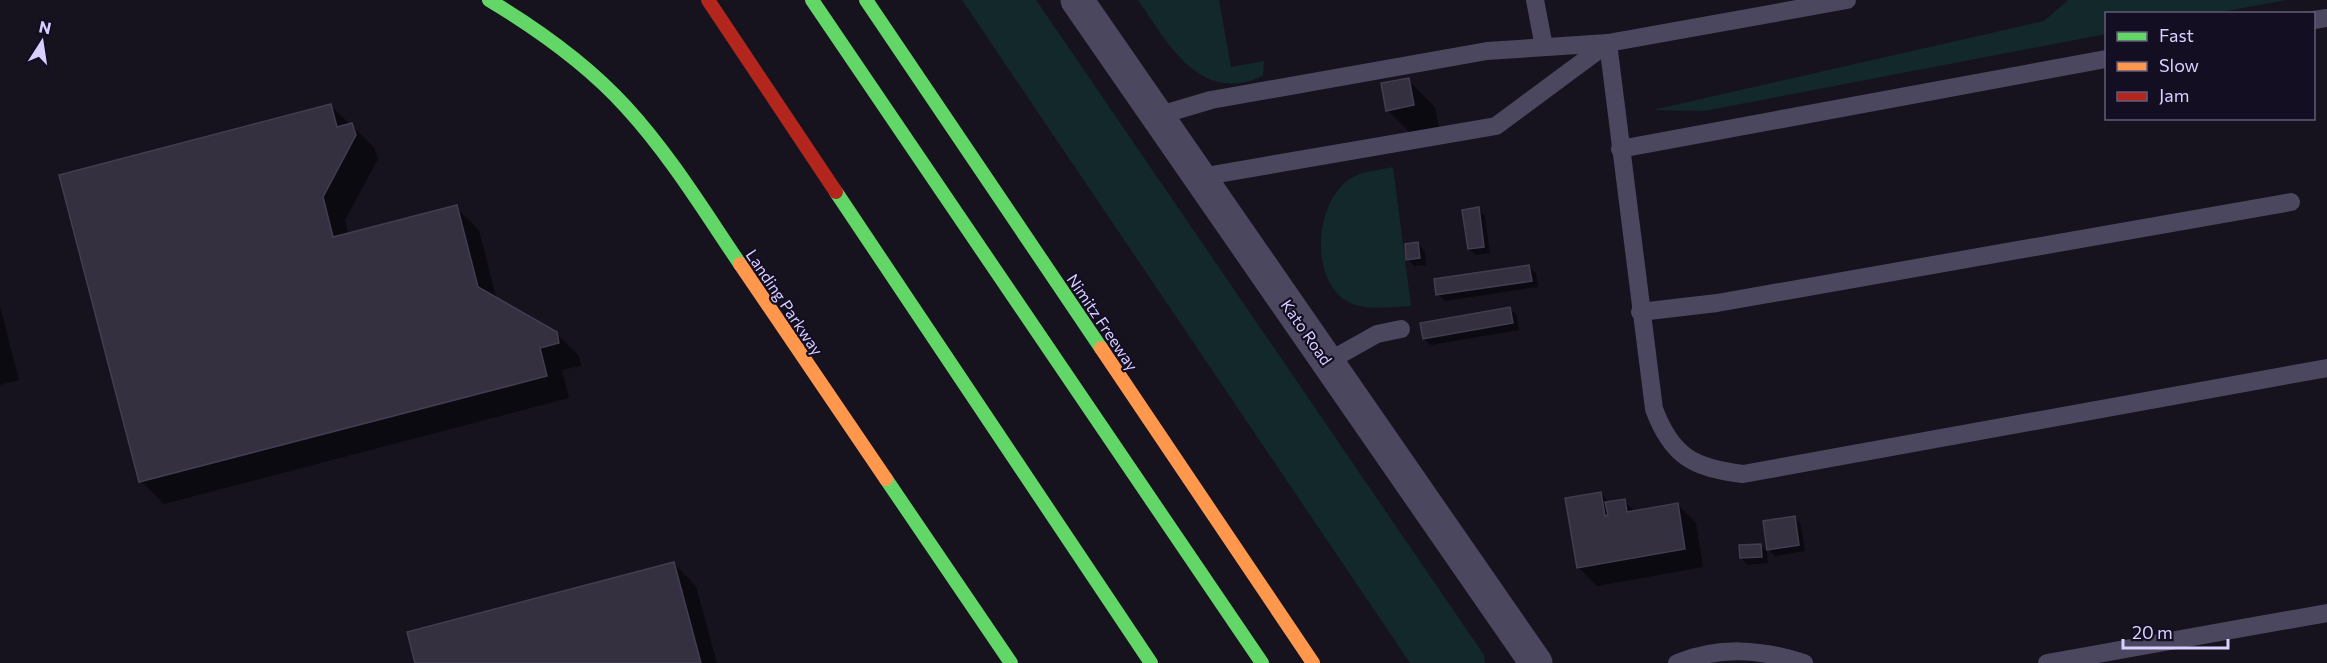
<svg xmlns="http://www.w3.org/2000/svg" width="2327" height="663" font-family="Commissioner,sans-serif">
	<style>
		.garden { fill: #12282b }
		.shadow { fill: #0007 }
		.building { fill: #343040; stroke: #433d51; stroke-width: 1.5 }
		.lines { fill: none; stroke-linecap: round; stroke-linejoin: round }
		.lane { stroke: #4b475f; stroke-width: 18 }
		.street { stroke: #4b475f; stroke-width: 33 }
		.fast { stroke: #63d668; stroke-width: 14 }
		.slow { stroke: #ff974d; stroke-width: 14 }
		.jam { stroke: #b3261e; stroke-width: 14 }
		.labels { text-anchor: middle; dominant-baseline: central; stroke-width: 4.5; stroke-linejoin: round; paint-order: stroke }
		.street-label { font-size: 16px; fill: #dad0ff; stroke: #140e23 }
	</style>
	<rect width="100%" height="100%" fill="#16131e"/>
	<!-- garden -->
	<g class="garden">
		<path d="M962 0H1036L1484 655 1485 663H1410Z"/>
		<path d="M1138 0H1219L1231 67 1264 61 1263 76C1199 105 1168 43 1138 0Z"/>
		<path d="M2068 0H2287L2216 13 2106 14V34L1704 111 1653 110 2044 21Z"/>
		<path d="M1393 167 1411 306C1393 307 1373 310 1355 305 1308 289 1312 200 1353 177 1364 171 1380 170 1393 167Z"/>
	</g>
	<!-- shadow -->
	<g class="shadow">
		<path d="M1408 80 1435 107 1440 132 1414 137 1387 110Z"/>
		<path d="M331 106 374 147 378 159 345 220 349 235 456 207 479 230 497 300 556 333 579 356 581 366 562 370 569 398 164 504 141 481Z"/>
		<path d="M1478 209 1485 216 1490 253 1476 255 1469 249Z"/>
		<path d="M1418 244 1425 251 1426 265 1414 266 1408 259Z"/>
		<path d="M1529 266 1536 273 1538 287 1445 301 1438 294Z"/>
		<path d="M0 306 19 380 0 385Z"/>
		<path d="M1510 309 1517 315 1519 330 1431 345 1424 339Z"/>
		<path d="M1600 493 1610 503 1624 501 1635 512 1677 504 1696 523 1703 567 1597 586 1578 567Z"/>
		<path d="M1795 518 1801 525 1805 551 1775 556 1768 549Z"/>
		<path d="M1760 545 1767 552 1768 563 1748 565 1741 558Z"/>
		<path d="M673 563 696 586 717 663H417Z"/>
	</g>
	<!-- building -->
	<g class="building">
		<path d="M1409 78 1414 105 1386 111 1381 83Z"/>
		<path d="M331 104 337 127 352 123 356 135 323 197 333 237 457 205 478 287 557 332 559 343 540 348 547 376 139 482 59 175Z"/>
		<path d="M1479 207 1484 247 1468 249 1462 210Z"/>
		<path d="M1418 242 1420 258 1406 260 1405 244Z"/>
		<path d="M1529 265 1532 281 1436 295 1434 279Z"/>
		<path d="M1510 307 1513 323 1423 339 1420 323Z"/>
		<path d="M1601 492 1605 516 1608 515 1605 502 1625 499 1627 512 1678 503 1685 549 1577 568 1565 498Z"/>
		<path d="M1795 516 1799 545 1767 550 1763 521Z"/>
		<path d="M1761 544 1762 557 1740 558 1739 545Z"/>
		<path d="M674 562 701 663H415L407 632Z"/>
	</g>
	<g class="lines">
		<!-- lane -->
		<g class="lane">
			<path d="M1535 0 1544 47"/>
			<path d="M2314 20 2327 18"/>
			<path d="M1608 43 1654 409C1672 457 1694 468 1743 474L2327 368"/>
			<path d="M1157 116 1211 100 1487 51 1608 43 1847 0"/>
			<path d="M1620 149 2106 59"/>
			<path d="M1200 177 1496 126 1608 43"/>
			<path d="M1640 312 1717 303 2291 202"/>
			<path d="M1327 362 1377 334 1401 329"/>
			<path d="M1677 663C1720 646 1760 649 1804 663"/>
			<path d="M2047 663 2327 613"/>
		</g>
		<!-- street -->
		<path class="street" d="M1077 0 1536 663"/>
		<!-- fast -->
		<g class="fast">
			<path d="M489 0C539 30 587 64 626 107 670 155 704 211 740 264"/>
			<path d="M812 0 1262 663"/>
			<path d="M866 0 1101 348"/>
			<path d="M836 192 1151 663"/>
			<path d="M886 479 1011 663"/>
		</g>
		<!-- slow -->
		<g class="slow">
			<path d="M740 264 886 479"/>
			<path d="M1101 348 1313 663"/>
		</g>
		<!-- jam -->
		<path class="jam" d="M708 0 836 192"/>
	</g>
	<g class="labels">
		<!-- street labels -->
		<g class="street-label">
			<text transform="translate(785 302) rotate(56)">Landing Parkway</text>
			<text transform="translate(1103 322) rotate(56)">Nimitz Freeway</text>
			<text transform="translate(1307 332) rotate(55)">Kato Road</text>
		</g>
	</g>
	<!-- legend -->
	<rect x="2105" y="12" width="210" height="108" fill="#140e23" stroke="#635c7b" stroke-width="1.5"/>
	<rect x="2117" y="32" width="30" height="9" fill="#63d668" stroke="#635c7b" stroke-width="1.5"/>
	<text x="2159" y="42" font-size="18" fill="#dad0ff">Fast</text>
	<rect x="2117" y="62" width="30" height="9" fill="#ff974d" stroke="#635c7b" stroke-width="1.5"/>
	<text x="2159" y="72" font-size="18" fill="#dad0ff">Slow</text>
	<rect x="2117" y="92" width="30" height="9" fill="#b3261e" stroke="#635c7b" stroke-width="1.5"/>
	<text x="2159" y="102" font-size="18" fill="#dad0ff">Jam</text>
	<!-- north arrow -->
	<g transform="translate(42 42) rotate(12)" stroke="#140e23" stroke-width="4.5" paint-order="stroke">
	<path d="M0-4.5L10 22L0 15L-10 22Z" fill="#dad0ff"/>
	<text y="-9" font-size="16" font-weight="bold" text-anchor="middle" fill="#dad0ff">N</text>
	</g>
	<!-- scale -->
	<path d="M2123 639v9h105v-9" fill="none" stroke="#dad0ff" stroke-width="3"/>
	<text x="2132" y="639" font-size="18" fill="#dad0ff" stroke="#140e23" stroke-width="4.5" paint-order="stroke">20 m</text>
</svg>
